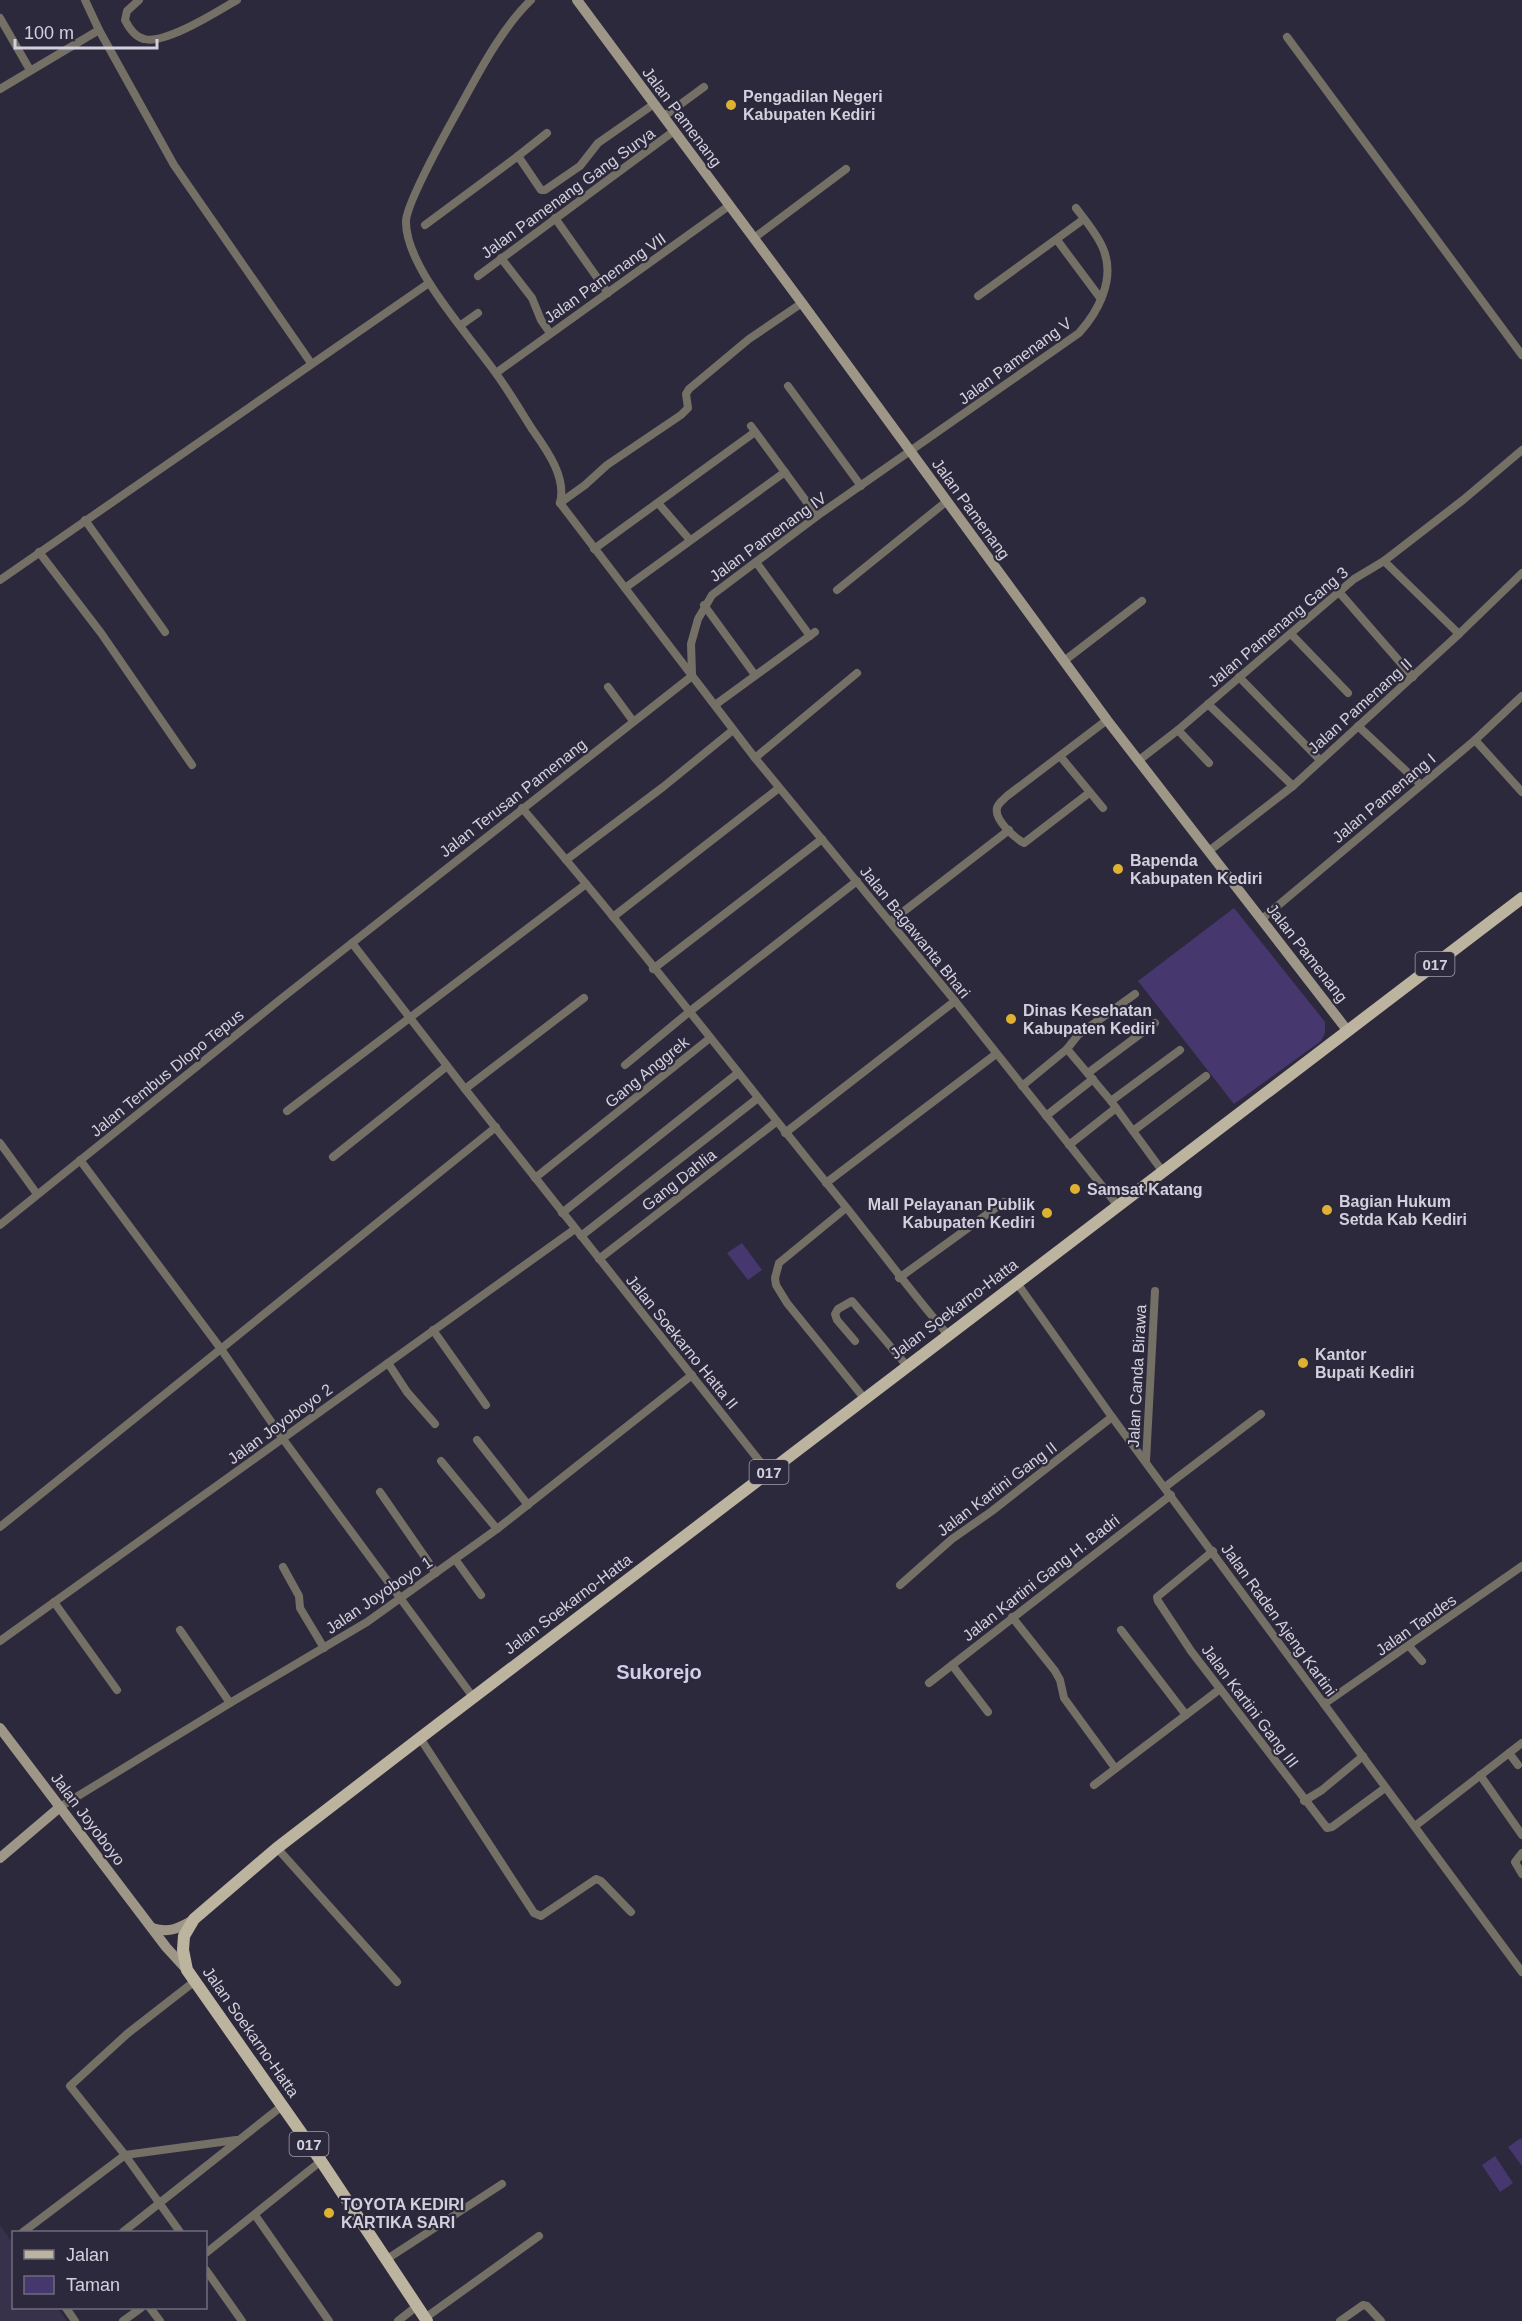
<svg xmlns="http://www.w3.org/2000/svg" width="1522" height="2321" font-family="Helvetica,sans-serif">
	<style>
		.built { fill: #38314b }
		.green { fill: #47376f }
		.lines { fill: none; stroke-linecap: round; stroke-linejoin: round }
		.street { stroke: #757066; stroke-width: 8 }
		.secondary { stroke: #9e9787; stroke-width: 10 }
		.primary { stroke: #bdb49f; stroke-width: 12 }
		.poi-dot { fill: #deb133; stroke: #2d293c; stroke-width: 2 }
		.labels { text-anchor: middle; dominant-baseline: central; stroke-width: 4.5; stroke-linejoin: round; paint-order: stroke }
		.shield { fill: #2d293c; stroke: #a19ead; stroke-width: 1.5 }
		.shield-label { font-size: 15px; font-weight: bold; fill: #d3d0dd }
		.poi-label { font-size: 16px; font-weight: bold; fill: #d3d0dd; stroke: #2d293c; text-anchor: start }
		.street-label { font-size: 16px; fill: #d3d0dd; stroke: #2d293c }
		.quarter-label { font-size: 20px; font-weight: bold; fill: #d3cee8; stroke: #2d293c }
	</style>
	<rect width="100%" height="100%" fill="#2d293c"/>
	<!-- built -->
	<path class="built" d="M0 2225 13 2244 14 2308H57L67 2321H0Z"/>
	<!-- green -->
	<g class="green">
		<path d="M1234 908 1325 1022V1033L1321 1041 1234 1104 1138 981Z"/>
		<path d="M742 1243 762 1270 748 1280 727 1253Z"/>
		<path d="M1521 2138 1522 2140V2166L1508 2147Z"/>
		<path d="M1495 2156 1513 2183 1500 2192 1482 2165Z"/>
	</g>
	<g class="lines">
		<!-- street -->
		<g class="street">
			<path d="M85 0 99 30 174 165 311 363"/>
			<path d="M139 0 127 11 125 20C129 28 135 37 144 39 165 45 218 11 237 0"/>
			<path d="M531 0C500 30 477 76 456 114 445 134 407 202 406 221 405 266 468 334 495 372 508 390 520 410 532 429 546 449 567 477 560 503"/>
			<path d="M0 18 30 70"/>
			<path d="M1287 37 1522 355"/>
			<path d="M0 89 99 30"/>
			<path d="M663 117 704 87"/>
			<path d="M547 133 518 156 541 190H545L580 166 598 143 654 104"/>
			<path d="M555 218 608 293"/>
			<path d="M425 225 518 156"/>
			<path d="M754 238 846 169"/>
			<path d="M1057 240 1101 299"/>
			<path d="M501 258 532 298 541 320 550 333"/>
			<path d="M478 276 674 131"/>
			<path d="M978 296 1084 219"/>
			<path d="M461 325 478 313"/>
			<path d="M496 373 730 205"/>
			<path d="M788 386 861 486"/>
			<path d="M751 426 817 516"/>
			<path d="M560 503 755 758 955 1001 1118 1206"/>
			<path d="M560 503 585 485 607 465 681 415 688 408 686 394 689 389 749 339 802 303"/>
			<path d="M658 503 690 540"/>
			<path d="M85 520 165 632"/>
			<path d="M594 549 755 432"/>
			<path d="M39 552 101 633 192 765"/>
			<path d="M1384 561 1459 634"/>
			<path d="M756 562 810 636"/>
			<path d="M0 580 429 283"/>
			<path d="M625 588 785 472"/>
			<path d="M837 590 947 501"/>
			<path d="M1339 592 1413 677"/>
			<path d="M704 605 755 675"/>
			<path d="M1291 634 1348 693"/>
			<path d="M1064 661 1142 601"/>
			<path d="M692 674 691 644 698 619 712 595 817 516 1079 333C1098 312 1115 280 1104 251 1099 236 1085 220 1076 208"/>
			<path d="M1239 677 1320 760"/>
			<path d="M608 687 633 721"/>
			<path d="M1208 704 1293 786"/>
			<path d="M715 705 815 632"/>
			<path d="M1358 726 1420 784"/>
			<path d="M1178 730 1209 763"/>
			<path d="M1475 740 1522 792"/>
			<path d="M1060 756 1103 808"/>
			<path d="M755 758 857 673"/>
			<path d="M1138 761 1178 730 1354 579 1384 561 1463 500 1522 450"/>
			<path d="M1089 793 1024 843C1015 838 994 820 997 808 998 803 1003 800 1007 796L1107 720"/>
			<path d="M522 808C634 938 738 1074 846 1207 880 1250 912 1293 948 1335"/>
			<path d="M1209 851 1293 786 1459 634 1522 573"/>
			<path d="M566 860 663 787 733 730"/>
			<path d="M613 917 779 788"/>
			<path d="M1262 919 1475 740 1522 696"/>
			<path d="M890 922 1009 830"/>
			<path d="M352 943 465 1089 769 1473"/>
			<path d="M653 969 822 839"/>
			<path d="M1067 1049 1111 1101 1163 1172"/>
			<path d="M625 1065 689 1012 857 881"/>
			<path d="M1088 1073 1155 1023"/>
			<path d="M1022 1086 1067 1049 1078 1035 1135 994"/>
			<path d="M465 1089 584 998"/>
			<path d="M1111 1101 1180 1050"/>
			<path d="M287 1111 586 884"/>
			<path d="M1046 1116 1093 1079"/>
			<path d="M1133 1131 1206 1076"/>
			<path d="M785 1133 955 1001"/>
			<path d="M0 1143 37 1194"/>
			<path d="M1069 1145 1116 1108"/>
			<path d="M333 1157 447 1066"/>
			<path d="M80 1160 221 1349 283 1439 473 1697"/>
			<path d="M535 1178 710 1038"/>
			<path d="M826 1183 996 1054"/>
			<path d="M846 1208 779 1263 775 1278 776 1285 787 1303 864 1398"/>
			<path d="M562 1213 738 1073"/>
			<path d="M0 1225 282 998 692 676"/>
			<path d="M581 1236 758 1098"/>
			<path d="M599 1259 776 1122"/>
			<path d="M899 1278 1004 1202"/>
			<path d="M1017 1283 1112 1417 1522 1972"/>
			<path d="M433 1330 486 1405"/>
			<path d="M855 1341 837 1320 835 1314 838 1309 852 1301 907 1366"/>
			<path d="M388 1363 407 1392 435 1424"/>
			<path d="M477 1440 528 1505"/>
			<path d="M441 1461 497 1529"/>
			<path d="M1146 1461 1155 1291"/>
			<path d="M1165 1487 1261 1414"/>
			<path d="M380 1492 436 1573"/>
			<path d="M0 1527 496 1127"/>
			<path d="M1213 1551 1157 1597 1158 1601 1191 1651 1327 1828 1332 1827 1385 1788"/>
			<path d="M455 1559 481 1595"/>
			<path d="M283 1567 299 1596 300 1608 324 1648"/>
			<path d="M900 1585 952 1539 992 1511 1112 1417"/>
			<path d="M54 1602 117 1690"/>
			<path d="M1012 1617 1055 1671 1060 1680 1064 1698 1115 1768"/>
			<path d="M180 1630 230 1703"/>
			<path d="M1121 1630 1186 1715"/>
			<path d="M0 1641 575 1229"/>
			<path d="M1409 1646 1422 1661"/>
			<path d="M952 1665 988 1712"/>
			<path d="M929 1683 1171 1495"/>
			<path d="M1324 1704 1522 1566"/>
			<path d="M420 1738 534 1913 541 1916 596 1879 601 1881 631 1912"/>
			<path d="M1509 1753 1518 1765"/>
			<path d="M1480 1775 1522 1835"/>
			<path d="M1094 1785 1220 1689"/>
			<path d="M1304 1801 1322 1790 1363 1756"/>
			<path d="M60 1807 230 1703 367 1622 497 1529 692 1375"/>
			<path d="M1415 1826 1522 1743"/>
			<path d="M277 1848 397 1982"/>
			<path d="M1522 1853 1515 1862 1522 1874"/>
			<path d="M255 2215 329 2321"/>
			<path d="M23 2232 125 2155 236 2140"/>
			<path d="M123 2232 282 2106"/>
			<path d="M180 2232 125 2155 70 2086 127 2034 195 1981"/>
			<path d="M206 2253 321 2161"/>
			<path d="M387 2259 502 2184"/>
			<path d="M206 2270 242 2321"/>
			<path d="M66 2308 75 2321"/>
			<path d="M150 2308 160 2321"/>
			<path d="M425 2318 539 2236"/>
			<path d="M123 2321 141 2308"/>
			<path d="M398 2321 417 2306"/>
			<path d="M1340 2321 1363 2305 1367 2306 1381 2321"/>
		</g>
		<!-- secondary -->
		<g class="secondary">
			<path d="M577 0 802 303 1107 720 1347 1030"/>
			<path d="M0 1728 166 1947 187 1970"/>
			<path d="M0 1858 60 1807"/>
			<path d="M152 1928C169 1933 178 1929 193 1920"/>
		</g>
		<!-- primary -->
		<path class="primary" d="M427 2321 321 2161 187 1970 183 1950 184 1936 194 1919 277 1848 420 1738 1522 898"/>
	</g>
	<!-- markers -->
	<g class="poi-dot">
		<circle cx="731" cy="105" r="6"/>
		<circle cx="1118" cy="869" r="6"/>
		<circle cx="1011" cy="1019" r="6"/>
		<circle cx="1075" cy="1189" r="6"/>
		<circle cx="1327" cy="1210" r="6"/>
		<circle cx="1047" cy="1213" r="6"/>
		<circle cx="1303" cy="1363" r="6"/>
		<circle cx="329" cy="2213" r="6"/>
	</g>
	<g class="labels">
		<!-- shield labels -->
		<g class="shield">
			<rect x="1415.5" y="952" width="39" height="24" rx="4.5"/>
			<rect x="749.5" y="1460" width="39" height="24" rx="4.5"/>
			<rect x="289.5" y="2132" width="39" height="24" rx="4.5"/>
		</g>
		<g class="shield-label">
			<text x="1435" y="964">017</text>
			<text x="769" y="1472">017</text>
			<text x="309" y="2144">017</text>
		</g>
		<!-- poi labels -->
		<g class="poi-label">
			<text x="743" y="96">Pengadilan Negeri<tspan x="743" dy="18">Kabupaten Kediri</tspan></text>
			<text x="1130" y="860">Bapenda<tspan x="1130" dy="18">Kabupaten Kediri</tspan></text>
			<text x="1023" y="1010">Dinas Kesehatan<tspan x="1023" dy="18">Kabupaten Kediri</tspan></text>
			<text x="1087" y="1189">Samsat Katang</text>
			<text x="1339" y="1201">Bagian Hukum<tspan x="1339" dy="18">Setda Kab Kediri</tspan></text>
			<text x="1035" y="1204" text-anchor="end">Mall Pelayanan Publik<tspan x="1035" dy="18">Kabupaten Kediri</tspan></text>
			<text x="1315" y="1354">Kantor<tspan x="1315" dy="18">Bupati Kediri</tspan></text>
			<text x="341" y="2204">TOYOTA KEDIRI<tspan x="341" dy="18">KARTIKA SARI</tspan></text>
		</g>
		<!-- street labels -->
		<g class="street-label">
			<text transform="translate(682 117) rotate(53)">Jalan Pamenang</text>
			<text transform="translate(568 193) rotate(-36)">Jalan Pamenang Gang Surya</text>
			<text transform="translate(605 278) rotate(-35)">Jalan Pamenang VII</text>
			<text transform="translate(1015 361) rotate(-36)">Jalan Pamenang V</text>
			<text transform="translate(971 509) rotate(54)">Jalan Pamenang</text>
			<text transform="translate(768 537) rotate(-36)">Jalan Pamenang IV</text>
			<text transform="translate(1278 627) rotate(-40)">Jalan Pamenang Gang 3</text>
			<text transform="translate(1360 706) rotate(-42)">Jalan Pamenang II</text>
			<text transform="translate(513 798) rotate(-38)">Jalan Terusan Pamenang</text>
			<text transform="translate(1384 798) rotate(-40)">Jalan Pamenang I</text>
			<text transform="translate(915 932) rotate(51)">Jalan Bagawanta Bhari</text>
			<text transform="translate(1307 953) rotate(52)">Jalan Pamenang</text>
			<text transform="translate(647 1072) rotate(-39)">Gang Anggrek</text>
			<text transform="translate(167 1073) rotate(-39)">Jalan Tembus Dlopo Tepus</text>
			<text transform="translate(679 1180) rotate(-38)">Gang Dahlia</text>
			<text transform="translate(954 1309) rotate(-37)">Jalan Soekarno-Hatta</text>
			<text transform="translate(682 1342) rotate(51)">Jalan Soekarno Hatta II</text>
			<text transform="translate(1137 1376) rotate(-87)">Jalan Canda Birawa</text>
			<text transform="translate(280 1424) rotate(-36)">Jalan Joyoboyo 2</text>
			<text transform="translate(997 1489) rotate(-37)">Jalan Kartini Gang II</text>
			<text transform="translate(1041 1578) rotate(-38)">Jalan Kartini Gang H. Badri</text>
			<text transform="translate(379 1595) rotate(-34)">Jalan Joyoboyo 1</text>
			<text transform="translate(568 1604) rotate(-37)">Jalan Soekarno-Hatta</text>
			<text transform="translate(1279 1620) rotate(54)">Jalan Raden Ajeng Kartini</text>
			<text transform="translate(1416 1625) rotate(-35)">Jalan Tandes</text>
			<text transform="translate(1250 1706) rotate(53)">Jalan Kartini Gang III</text>
			<text transform="translate(88 1819) rotate(53)">Jalan Joyoboyo</text>
			<text transform="translate(251 2032) rotate(55)">Jalan Soekarno-Hatta</text>
		</g>
		<!-- quarter labels -->
		<g class="quarter-label">
			<text x="659" y="1672">Sukorejo</text>
		</g>
	</g>
	<!-- legend -->
	<rect x="12" y="2231" width="195" height="78" fill="#2d293c" stroke="#6f6c7c" stroke-width="1.5"/>
	<rect x="24" y="2250" width="30" height="9" fill="#bdb49f" stroke="#6f6c7c" stroke-width="1.5"/>
	<text x="66" y="2261" font-size="18" fill="#d3d0dd">Jalan</text>
	<rect x="24" y="2276" width="30" height="18" fill="#47376f" stroke="#6f6c7c" stroke-width="1.5"/>
	<text x="66" y="2291" font-size="18" fill="#d3d0dd">Taman</text>
	<!-- scale -->
	<path d="M15 39v9h142v-9" fill="none" stroke="#d3d0dd" stroke-width="3"/>
	<text x="24" y="39" font-size="18" fill="#d3d0dd" stroke="#2d293c" stroke-width="4.5" paint-order="stroke">100 m</text>
</svg>
